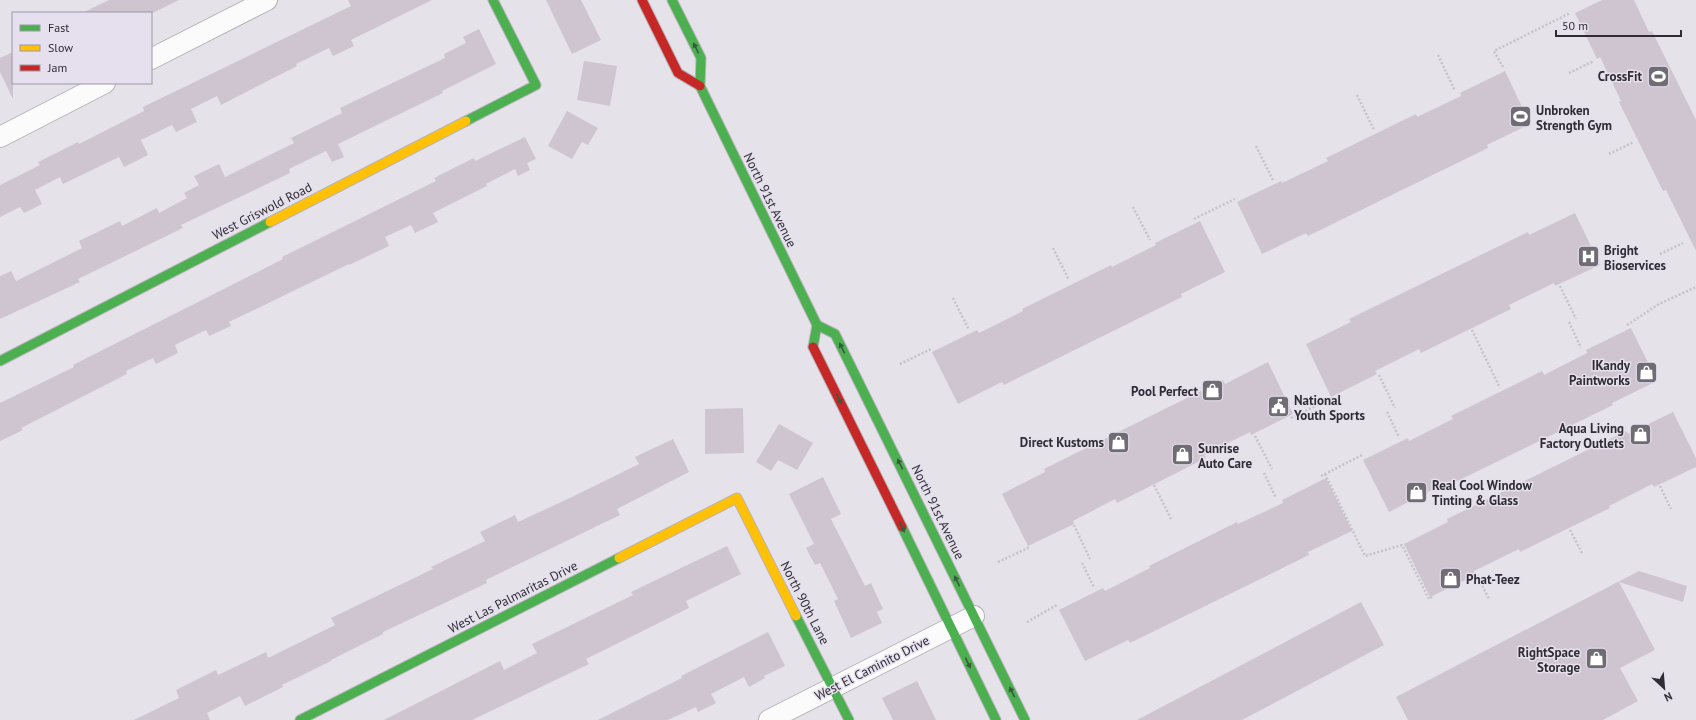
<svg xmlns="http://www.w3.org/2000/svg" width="1696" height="720" font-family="'PT Sans',sans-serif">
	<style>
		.building { fill: #cfc5d0 }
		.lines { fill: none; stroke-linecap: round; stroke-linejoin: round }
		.street-casing { stroke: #b7b4ba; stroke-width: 22 }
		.fast-casing { stroke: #b7b4ba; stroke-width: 11 }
		.slow-casing { stroke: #b7b4ba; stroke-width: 11 }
		.jam-casing { stroke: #b7b4ba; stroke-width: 11 }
		.path { stroke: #c4c4c6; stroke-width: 2.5; stroke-dasharray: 2 2; stroke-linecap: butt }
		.street { stroke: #fbfbfc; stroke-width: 20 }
		.fast { stroke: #4caf50; stroke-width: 9 }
		.slow { stroke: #ffc107; stroke-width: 9 }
		.jam { stroke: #c62828; stroke-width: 9 }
		.oneway { fill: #395a3d }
		.labels { text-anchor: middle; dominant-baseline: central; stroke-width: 3; stroke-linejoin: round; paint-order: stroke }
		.poi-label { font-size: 13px; font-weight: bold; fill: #2f2d33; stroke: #e5dfee; text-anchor: end }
		.street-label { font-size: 13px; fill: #2f2d33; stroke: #e5dfee }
	</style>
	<rect width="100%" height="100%" fill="#e6e2ea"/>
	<!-- building -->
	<g class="building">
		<path d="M109 0H179L153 13H82Z"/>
		<path d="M348 0H432L351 40 354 46 333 56 329 48 296 64 297 66 221 105 217 96 191 109 197 122 176 132 172 125 141 140 148 155 124 167 119 157 63 184 60 177 35 190 42 204 24 213 20 207 0 217V185L40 165 38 162 78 142 79 144 144 111 143 107 351 6Z"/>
		<path d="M546 0H581L601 40 572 54Z"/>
		<path d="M1602 0H1634L1649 32 1652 31 1696 120V251L1666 190 1663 191 1619 102 1621 101 1600 57 1597 59 1575 13Z"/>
		<path d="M479 29 496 64 442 91 443 93 338 144 344 157 332 162 326 151 289 169 290 173 181 225 183 228 78 279 80 282 0 319V276L11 271 16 281 82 248 79 241 120 221 122 226 157 208 159 213 187 198 184 193 199 185 194 176 219 164 225 177 294 143 291 138 342 113 340 108 445 58 444 54 466 43 463 37Z"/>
		<path d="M13 52V99L0 72V58Z"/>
		<path d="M584 61 617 66 610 106 577 100Z"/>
		<path d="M1505 71 1530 124 1487 145 1488 148 1308 236 1306 233 1262 254 1237 202 1281 181 1282 183 1328 161 1326 158 1416 114 1417 117 1461 96 1460 93Z"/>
		<path d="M567 111 598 128 588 145 582 142 572 159 548 146Z"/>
		<path d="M525 137 536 159 527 163 530 170 518 176 515 169 486 184 487 186 433 213 438 222 415 233 411 225 385 237 389 246 349 265V264L229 322 231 326 209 336 206 330 175 345 178 353 156 364 153 358 126 371 127 374 21 428 23 430 0 441V403L74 367 73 365 283 259 282 257 436 181 434 178 474 158 475 161Z"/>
		<path d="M1575 213 1600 265 1555 286 1554 283 1509 305 1511 309 1421 353 1419 349 1375 371 1377 374 1331 397 1306 344 1351 322 1349 319 1528 232 1529 235Z"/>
		<path d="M1200 221 1225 272 1181 294 1182 297 1004 385 1002 382 958 404 932 352 977 330 979 333 1023 311 1022 309 1111 265 1112 267 1156 245 1155 243Z"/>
		<path d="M1631 328 1657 381 1612 403 1613 405 1435 492 1434 489 1389 512 1363 460 1408 438 1409 441 1453 419 1451 416 1542 371 1544 375 1587 353 1586 350Z"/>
		<path d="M1268 362 1293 414 1251 435 1250 432 1204 455 1206 458 1117 503 1115 499 1073 521 1074 524 1028 546 1002 494 1045 472 1044 469 1223 380 1225 384Z"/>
		<path d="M743 408 744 453 705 454V409Z"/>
		<path d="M1673 412 1696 458V467L1654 487 1652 484 1609 506 1610 508 1520 552 1519 549 1474 571 1476 575 1430 597 1404 544 1448 522 1447 519 1626 431 1628 434Z"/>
		<path d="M779 424 813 443 797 470 778 460 771 471 756 462Z"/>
		<path d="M673 439 689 472 617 509 620 515 486 580 487 583 383 632V634L331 660V661L282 685 283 687 245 706 240 696 207 713 210 720H134L179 698 176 690 216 670 218 675 266 652 268 658 335 625 331 618 433 569 431 567 485 541 480 532 515 515 518 522 572 497 639 464 635 457Z"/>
		<path d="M823 477 841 514 831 519 865 586 871 583 883 609 877 612 882 623 851 638 834 601 838 599 820 563 815 565 806 548 814 544 789 494Z"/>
		<path d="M1326 478 1352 531 1308 552 1309 555 1130 643 1128 640 1085 661 1059 610 1103 588 1105 591 1150 568 1149 566 1237 522 1238 524 1283 503 1282 500Z"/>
		<path d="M727 546 741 574 686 601 689 608 586 659 589 664 472 720H384L500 661 504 670 537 653 532 644 633 595 631 592Z"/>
		<path d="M1639 571 1687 586 1683 602 1619 582 1655 650 1620 668 1638 701 1603 720H1408L1396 697Z"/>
		<path d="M1361 602 1384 645 1242 720H1137Z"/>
		<path d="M768 632 785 666 764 676 765 678 749 687 744 677 711 694 716 703 698 712 696 707 668 720H598L682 678 681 676Z"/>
		<path d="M917 681 936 720H893L882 698Z"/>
	</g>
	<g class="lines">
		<defs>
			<g id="street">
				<path d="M151 59 267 0"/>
				<path d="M0 137 105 83"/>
				<path d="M769 720 974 616"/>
			</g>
			<g id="fast">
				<path d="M672 0 701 58 700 86 817 325 813 347"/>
				<path d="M466 121 536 85 493 0"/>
				<path d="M817 325 835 334 1025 720"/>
				<path d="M0 361 270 222"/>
				<path d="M902 527 996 720"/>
				<path d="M796 616 849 720"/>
				<path d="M300 720 619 558"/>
			</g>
			<g id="slow">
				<path d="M270 222 466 121"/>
				<path d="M619 558 737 498 796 616"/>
			</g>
			<g id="jam">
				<path d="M642 0 678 73 700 86"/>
				<path d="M813 347 902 527"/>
			</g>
		</defs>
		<!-- street casing -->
		<use href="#street" class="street-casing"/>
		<!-- fast casing -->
		<use href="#fast" class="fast-casing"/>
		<!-- slow casing -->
		<use href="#slow" class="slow-casing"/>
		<!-- jam casing -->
		<use href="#jam" class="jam-casing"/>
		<!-- path -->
		<g class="path">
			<path d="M1438 55 1455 91"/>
			<path d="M1503 67 1494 51 1570 13"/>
			<path d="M1569 73 1594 61"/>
			<path d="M1357 95 1374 130"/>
			<path d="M1256 146 1273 180"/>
			<path d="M1609 154 1634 142"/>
			<path d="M1133 207 1150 240"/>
			<path d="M1194 219 1235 199"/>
			<path d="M1053 248 1069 280"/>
			<path d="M1660 254 1683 243"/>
			<path d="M1560 286 1576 319"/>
			<path d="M953 298 969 330"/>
			<path d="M1569 322 1581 348"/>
			<path d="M1627 325 1659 304 1696 287"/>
			<path d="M1472 330 1500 388"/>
			<path d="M900 364 931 349"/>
			<path d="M1379 375 1395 408"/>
			<path d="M1387 412 1399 437"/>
			<path d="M1291 418 1332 398"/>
			<path d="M1255 436 1272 469"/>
			<path d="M1264 473 1276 498"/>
			<path d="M1325 474 1365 556 1402 545 1429 599 1432 597"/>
			<path d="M1321 476 1362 455"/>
			<path d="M1154 485 1171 519"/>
			<path d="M1660 486 1671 509"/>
			<path d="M1074 525 1090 559"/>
			<path d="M1570 530 1582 553"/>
			<path d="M998 562 1030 547"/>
			<path d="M1082 563 1094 587"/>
			<path d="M1477 575 1489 599"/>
			<path d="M1027 622 1057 605"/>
		</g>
		<!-- street -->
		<use href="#street" class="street"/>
		<!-- fast -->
		<use href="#fast" class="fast"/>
		<!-- slow -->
		<use href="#slow" class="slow"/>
		<!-- jam -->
		<use href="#jam" class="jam"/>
	</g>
	<!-- one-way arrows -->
	<defs><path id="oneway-solid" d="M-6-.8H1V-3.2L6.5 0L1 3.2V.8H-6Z"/></defs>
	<g class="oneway">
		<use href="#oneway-solid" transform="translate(696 48) rotate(-116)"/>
		<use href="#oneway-solid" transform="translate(842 348) rotate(-116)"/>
		<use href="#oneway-solid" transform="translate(839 399) rotate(64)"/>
		<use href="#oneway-solid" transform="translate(900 464) rotate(-116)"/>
		<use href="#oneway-solid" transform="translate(902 527) rotate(64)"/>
		<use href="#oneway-solid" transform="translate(957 581) rotate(-116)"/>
		<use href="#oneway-solid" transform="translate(968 663) rotate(64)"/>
		<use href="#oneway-solid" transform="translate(1012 692) rotate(-116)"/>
	</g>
	<!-- icons -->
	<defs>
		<symbol id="stadium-square" viewBox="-11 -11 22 22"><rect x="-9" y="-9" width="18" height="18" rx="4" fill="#6f6c73" stroke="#e5dfee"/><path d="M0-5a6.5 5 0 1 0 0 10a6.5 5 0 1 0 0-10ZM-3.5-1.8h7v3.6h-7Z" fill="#fff"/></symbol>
		<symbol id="hospital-square" viewBox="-11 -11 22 22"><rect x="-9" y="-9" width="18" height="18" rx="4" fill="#6f6c73" stroke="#e5dfee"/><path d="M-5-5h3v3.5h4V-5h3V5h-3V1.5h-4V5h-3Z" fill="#fff"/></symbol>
		<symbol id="shop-square" viewBox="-11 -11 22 22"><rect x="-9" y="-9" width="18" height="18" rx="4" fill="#6f6c73" stroke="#e5dfee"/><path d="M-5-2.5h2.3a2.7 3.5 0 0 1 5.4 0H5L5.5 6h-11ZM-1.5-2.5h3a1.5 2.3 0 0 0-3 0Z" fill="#fff"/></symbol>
		<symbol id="civic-square" viewBox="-11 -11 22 22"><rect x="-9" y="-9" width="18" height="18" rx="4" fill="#6f6c73" stroke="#e5dfee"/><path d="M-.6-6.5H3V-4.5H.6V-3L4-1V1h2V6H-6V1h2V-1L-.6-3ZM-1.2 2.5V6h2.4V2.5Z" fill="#fff"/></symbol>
	</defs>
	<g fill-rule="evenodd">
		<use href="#stadium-square" x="1646" y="64" width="25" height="25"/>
		<use href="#stadium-square" x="1508" y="104" width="25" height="25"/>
		<use href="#hospital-square" x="1576" y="244" width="25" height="25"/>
		<use href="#shop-square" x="1634" y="360" width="25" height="25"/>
		<use href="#shop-square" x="1200" y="378" width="25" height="25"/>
		<use href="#civic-square" x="1266" y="394" width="25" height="25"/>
		<use href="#shop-square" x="1628" y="422" width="25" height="25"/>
		<use href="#shop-square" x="1106" y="430" width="25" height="25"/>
		<use href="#shop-square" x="1170" y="442" width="25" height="25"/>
		<use href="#shop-square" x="1404" y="480" width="25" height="25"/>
		<use href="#shop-square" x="1438" y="566" width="25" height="25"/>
		<use href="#shop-square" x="1584" y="646" width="25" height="25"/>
	</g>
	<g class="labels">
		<!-- poi labels -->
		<g class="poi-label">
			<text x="1642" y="76">CrossFit</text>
			<text x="1536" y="110" text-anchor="start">Unbroken<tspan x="1536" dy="15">Strength Gym</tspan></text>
			<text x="1604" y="250" text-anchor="start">Bright<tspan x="1604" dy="15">Bioservices</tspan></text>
			<text x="1630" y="365">IKandy<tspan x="1630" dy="15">Paintworks</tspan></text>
			<text x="1198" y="391">Pool Perfect</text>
			<text x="1294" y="400" text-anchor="start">National<tspan x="1294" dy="15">Youth Sports</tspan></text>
			<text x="1624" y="428">Aqua Living<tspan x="1624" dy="15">Factory Outlets</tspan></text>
			<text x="1104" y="442">Direct Kustoms</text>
			<text x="1198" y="448" text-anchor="start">Sunrise<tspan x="1198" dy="15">Auto Care</tspan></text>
			<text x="1432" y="485" text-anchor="start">Real Cool Window<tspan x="1432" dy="15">Tinting &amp; Glass</tspan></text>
			<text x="1466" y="579" text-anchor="start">Phat-Teez</text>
			<text x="1580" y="652">RightSpace<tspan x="1580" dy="15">Storage</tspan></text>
		</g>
		<!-- street labels -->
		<g class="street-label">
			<text transform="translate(770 200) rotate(64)">North 91st Avenue</text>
			<text transform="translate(262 211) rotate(-27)">West Griswold Road</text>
			<text transform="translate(938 512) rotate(64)">North 91st Avenue</text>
			<text transform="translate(513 597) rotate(-27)">West Las Palmaritas Drive</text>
			<text transform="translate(805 603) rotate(63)">North 90th Lane</text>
			<text transform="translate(872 668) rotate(-27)">West El Caminito Drive</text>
		</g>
	</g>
	<!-- legend -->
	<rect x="12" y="12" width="140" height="72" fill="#e5dfee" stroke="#9c98a3"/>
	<rect x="20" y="25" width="20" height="6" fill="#4caf50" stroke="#9c98a3"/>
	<text x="48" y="32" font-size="12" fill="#2f2d33">Fast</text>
	<rect x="20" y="45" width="20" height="6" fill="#ffc107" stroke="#9c98a3"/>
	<text x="48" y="52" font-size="12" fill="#2f2d33">Slow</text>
	<rect x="20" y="65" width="20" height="6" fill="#c62828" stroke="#9c98a3"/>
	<text x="48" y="72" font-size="12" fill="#2f2d33">Jam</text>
	<!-- north arrow -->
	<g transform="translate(1664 688) rotate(154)" stroke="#e5dfee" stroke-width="3" paint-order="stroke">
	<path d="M0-3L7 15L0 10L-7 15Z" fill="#2f2d33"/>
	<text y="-6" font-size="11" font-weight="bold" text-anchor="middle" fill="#2f2d33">N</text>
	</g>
	<!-- scale -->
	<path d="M1556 30v6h125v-6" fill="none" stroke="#2f2d33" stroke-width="2"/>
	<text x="1562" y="30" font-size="12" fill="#2f2d33" stroke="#e5dfee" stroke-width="3" paint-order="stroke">50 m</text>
</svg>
